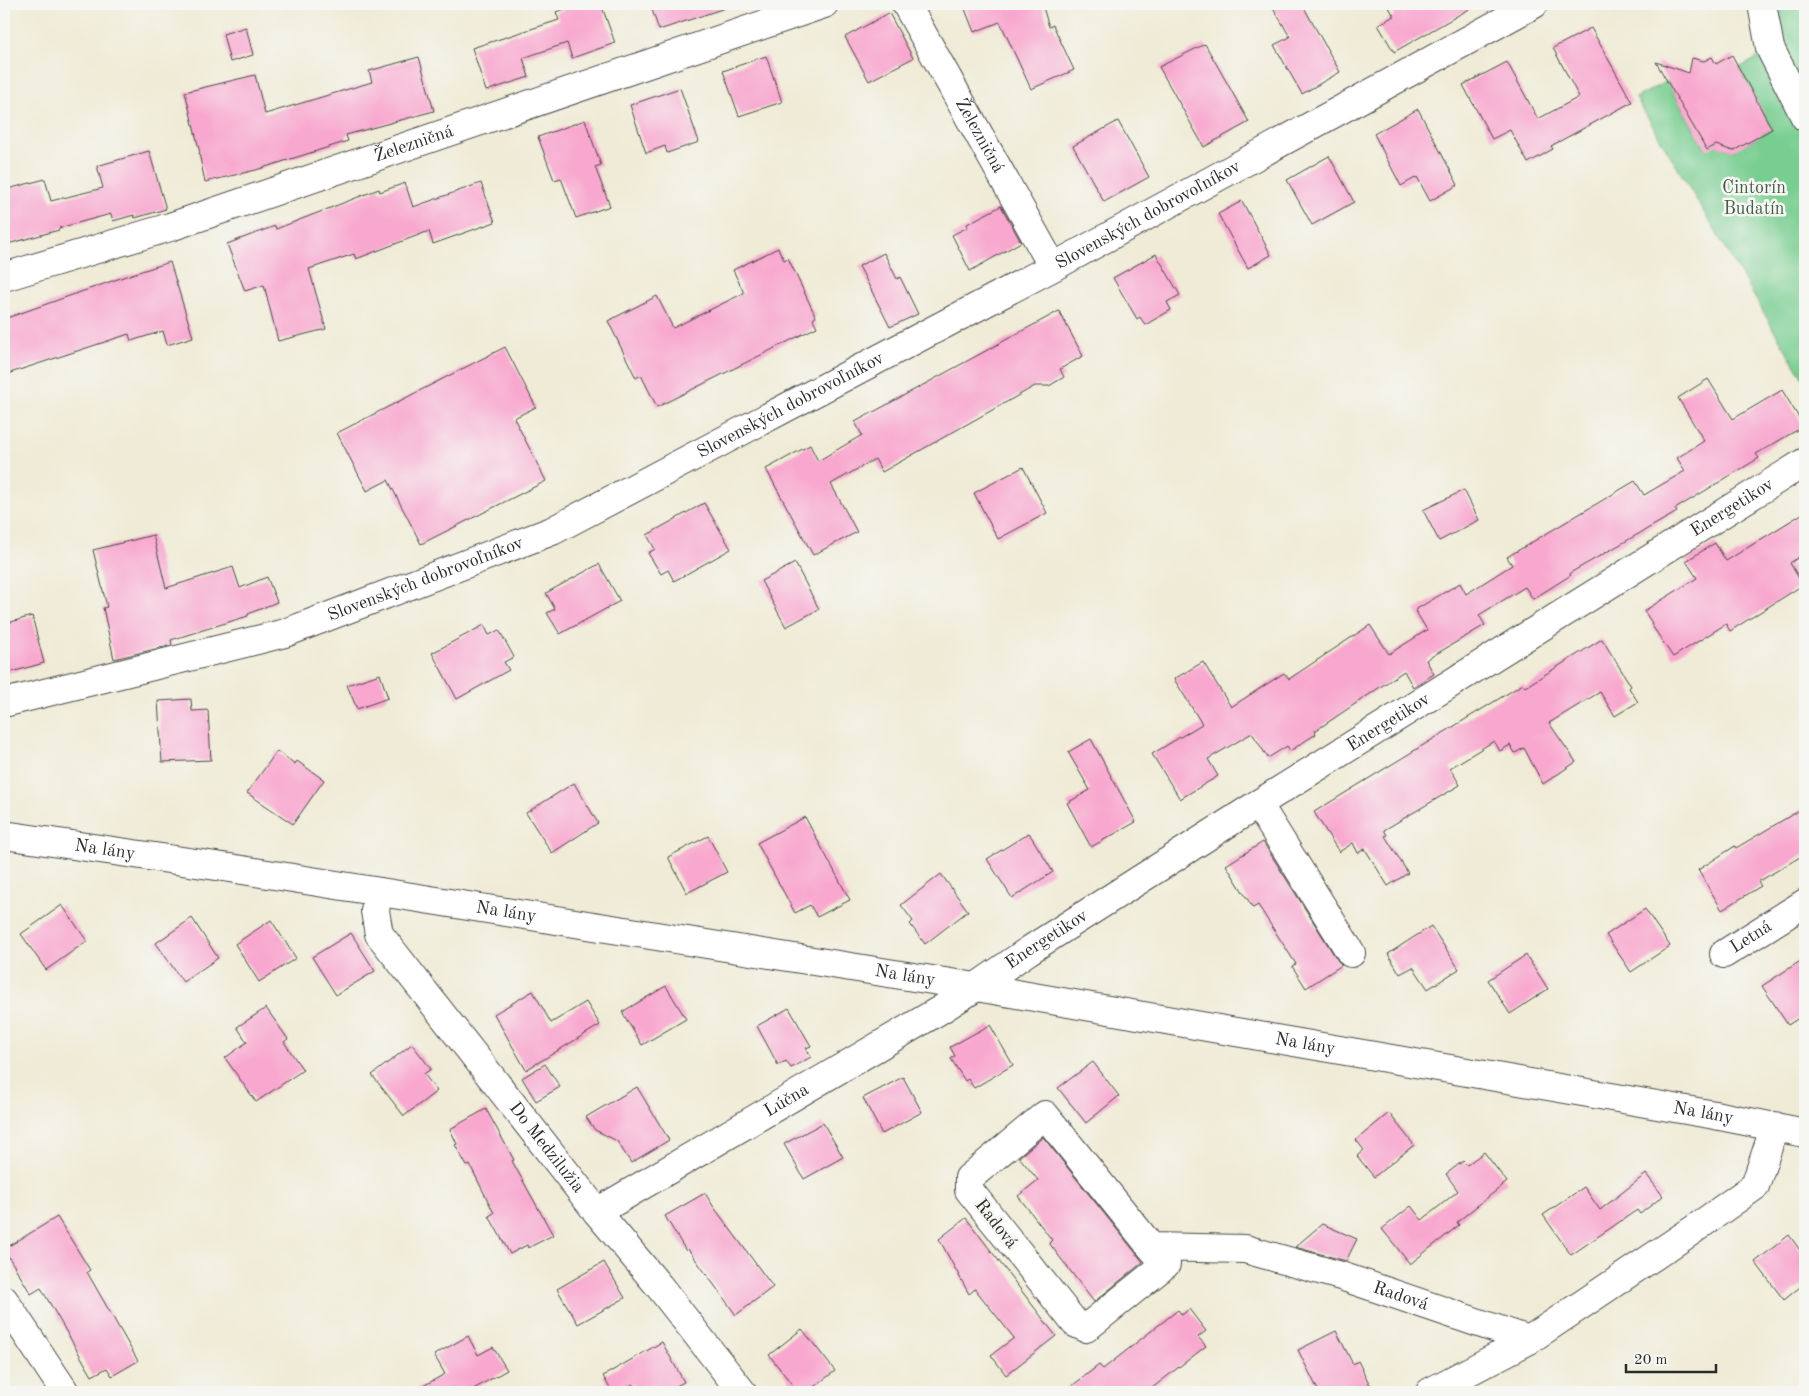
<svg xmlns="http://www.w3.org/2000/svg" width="1809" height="1396" font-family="'Old Standard TT',serif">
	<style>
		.green { fill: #78cd90; stroke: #527c5e }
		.building { fill: #f8a8cf }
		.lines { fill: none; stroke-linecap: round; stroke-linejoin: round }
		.minor-casing { stroke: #484845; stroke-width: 30 }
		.minor { stroke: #fff; stroke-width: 28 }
		.labels { text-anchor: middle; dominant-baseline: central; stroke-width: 5; stroke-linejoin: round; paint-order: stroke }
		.street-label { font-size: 18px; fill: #2b2b2b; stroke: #f6f6f2 }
		.park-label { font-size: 18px; fill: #425c49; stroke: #f6f6f2 }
	</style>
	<rect width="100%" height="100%" fill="#f6f6f2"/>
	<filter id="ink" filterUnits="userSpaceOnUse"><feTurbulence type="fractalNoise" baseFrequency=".02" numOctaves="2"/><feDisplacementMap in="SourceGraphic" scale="10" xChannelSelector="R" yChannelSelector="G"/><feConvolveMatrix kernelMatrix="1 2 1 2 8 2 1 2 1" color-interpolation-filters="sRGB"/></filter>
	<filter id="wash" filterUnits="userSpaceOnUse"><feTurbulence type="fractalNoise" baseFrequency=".0096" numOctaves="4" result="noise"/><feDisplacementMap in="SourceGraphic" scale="20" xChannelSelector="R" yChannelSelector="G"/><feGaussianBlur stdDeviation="1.12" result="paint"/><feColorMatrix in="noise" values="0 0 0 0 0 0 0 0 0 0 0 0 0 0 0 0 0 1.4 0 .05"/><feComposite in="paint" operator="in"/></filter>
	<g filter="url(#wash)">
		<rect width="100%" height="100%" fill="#efebd6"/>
		<!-- green -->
		<path class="green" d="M1775 4H1805V382L1636 98 1667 81 1706 150 1715 143 1716 145 1734 151 1738 140 1747 143 1772 129 1739 68 1781 45Z"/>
		<g id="blocks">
			<!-- building -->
			<g class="building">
				<path d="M579 4H601L615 43 572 58 567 43 523 58 529 77 486 91 472 48 559 20 556 12Z"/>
				<path d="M650 4H724L725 8 659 30Z"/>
				<path d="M963 4H1042L1049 27 1053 25 1074 70 1031 89 1000 22 974 32Z"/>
				<path d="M1271 4H1302L1340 72 1302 94 1274 45 1290 37Z"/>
				<path d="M1387 4H1478L1394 52 1378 25 1394 16Z"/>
				<path d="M889 13 913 58 869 81 845 37Z"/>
				<path d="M246 27 253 55 230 62 223 34Z"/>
				<path d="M1591 28 1632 102 1551 146 1553 149 1528 163 1510 130 1492 139 1463 85 1507 62 1538 119 1579 97 1553 48Z"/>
				<path d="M1205 44 1249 122 1204 147 1159 67Z"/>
				<path d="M1732 55 1772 129 1733 151 1716 145 1707 150 1656 62 1689 73 1692 58 1704 61 1712 57 1716 64Z"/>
				<path d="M766 56 782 102 739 116 723 71Z"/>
				<path d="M419 57 434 111 346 135 348 141 256 170 205 182 199 153H200L185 92 255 75 265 114 372 82 369 71Z"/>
				<path d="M680 88 699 142 667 153 665 146 646 153 630 105Z"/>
				<path d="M1418 109 1458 185 1430 201 1417 177 1401 186 1374 134Z"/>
				<path d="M585 120 601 165 595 167 610 206 576 218 561 178 554 180 538 137Z"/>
				<path d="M1118 121 1149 177 1104 202 1073 146Z"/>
				<path d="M149 151 166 209 135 218 134 215 113 221 111 214 59 228V230L4 245V190L45 179 51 201 103 188 97 166Z"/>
				<path d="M1329 156 1354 202 1312 225 1287 180Z"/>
				<path d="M405 183 413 207 481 183 495 222 433 244 429 231 356 259 354 254 309 269 326 329 278 341 264 285 245 291 227 244 275 226 276 229 379 189 380 192Z"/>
				<path d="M1242 201 1271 255 1248 268 1218 214Z"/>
				<path d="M1001 206 1021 242 970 271 952 235 968 227 967 224Z"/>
				<path d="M778 248 784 260 788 258 816 317 813 319 817 327 657 407 641 375 636 378 608 321 657 296 673 328 744 293 733 270Z"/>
				<path d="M884 253 897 279 900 277 918 314 890 327 859 266Z"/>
				<path d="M1156 254 1180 295 1167 302 1171 310 1145 325 1140 317 1137 319 1113 278Z"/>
				<path d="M170 262 193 337 167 345 163 331 131 341 129 334 4 375V319L129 275Z"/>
				<path d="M1059 311 1083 356 1060 369 1064 377 1049 386H1035L882 472 875 459 831 484 857 532 813 555 766 469 810 445 818 461 862 435 855 422Z"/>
				<path d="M505 347 536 407 514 418 546 481 421 544 388 480 367 491 337 433Z"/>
				<path d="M1708 379 1733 419 1782 390 1804 426 1756 454 1759 458 1675 509 1677 512 1570 573 1571 575 1533 599 1525 587 1479 615 1485 625 1426 660 1434 674 1413 687 1404 671 1315 731 1316 734 1290 751 1287 746 1268 758 1252 733 1208 759 1218 776 1180 799 1152 754 1202 724 1174 679 1203 662 1231 707 1284 673 1289 679 1370 625 1389 654 1427 630 1415 610 1460 583 1466 594 1512 565 1507 557 1635 481 1644 495 1685 471 1677 458 1704 441 1678 398Z"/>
				<path d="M1023 467 1047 513 998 539 974 493Z"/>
				<path d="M1464 490 1479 520 1439 541 1423 510Z"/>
				<path d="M704 503 731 549 674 581 668 570 661 574 648 553 655 549 647 535Z"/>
				<path d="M1805 512V553L1790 563 1803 585 1730 631 1726 624 1673 657 1651 624 1652 623 1644 611 1697 578 1686 561 1715 543 1726 561Z"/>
				<path d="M153 535 166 588 233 567 240 588 267 577 277 602 248 614V616L171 640 172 645 114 659 103 608 107 607 93 550Z"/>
				<path d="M795 563 819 609 786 627 761 581Z"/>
				<path d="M599 564 620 601 560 634 547 613 555 609 546 593Z"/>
				<path d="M32 616 44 663 4 674V624Z"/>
				<path d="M484 625 489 635 499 630 514 657 504 662 509 670 457 699 432 653Z"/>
				<path d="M1602 639 1631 686 1629 688 1638 702 1615 716 1600 692 1549 723 1576 762 1543 784 1524 748 1515 753 1510 745 1500 751 1494 741 1450 768 1460 785 1384 830 1387 835 1385 836 1408 873 1388 886 1365 849 1358 853 1353 843 1339 852 1314 812 1523 684 1525 687Z"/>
				<path d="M380 674 388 698 357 709 347 685Z"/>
				<path d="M191 699 192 711 208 710 211 760 162 762 158 701Z"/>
				<path d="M1091 739 1136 822 1091 847 1067 803 1090 790 1068 752Z"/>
				<path d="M277 751 295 764 297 761 324 780 293 824 247 793Z"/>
				<path d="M574 783 598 823 552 853 526 813Z"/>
				<path d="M1805 807V854L1758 882 1761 886 1722 910 1698 870 1735 846 1736 848Z"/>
				<path d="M805 817 850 900 817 917 810 905 795 913 757 843Z"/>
				<path d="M1029 833 1053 872 1012 898 987 859Z"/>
				<path d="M708 836 727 872 687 893 668 857Z"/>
				<path d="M1263 842 1338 961 1342 965 1306 988 1292 966 1296 964 1258 905 1253 908 1226 865Z"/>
				<path d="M941 874 968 911 925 944 910 924 913 921 901 905Z"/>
				<path d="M62 905 87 941 46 970 21 934Z"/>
				<path d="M1645 909 1670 946 1631 972 1606 935Z"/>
				<path d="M192 918 218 958 183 982 156 943Z"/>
				<path d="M271 920 296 958 259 982 235 944Z"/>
				<path d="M1431 926 1459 969 1428 989 1413 967 1400 974 1388 954Z"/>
				<path d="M351 933 375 971 336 995 312 957Z"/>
				<path d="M1526 955 1548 989 1510 1014 1488 980Z"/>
				<path d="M1805 958V1014L1788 1025 1762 986Z"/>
				<path d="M666 986 686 1019 642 1045 622 1012Z"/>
				<path d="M533 991 551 1023 586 1002 600 1025 526 1070 494 1014Z"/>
				<path d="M266 1008 288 1039 284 1042 303 1070 256 1102 225 1058 247 1042 237 1027Z"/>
				<path d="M789 1008 811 1046 806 1048 811 1057 791 1068 786 1061 778 1065 757 1026Z"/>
				<path d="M990 1025 1013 1065 974 1088 968 1079 965 1081 951 1059 955 1056 950 1047Z"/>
				<path d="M412 1044 431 1069 424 1074 437 1091 404 1116 372 1075Z"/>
				<path d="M1093 1062 1119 1096 1086 1123 1058 1088Z"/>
				<path d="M545 1064 560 1087 536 1101 522 1078Z"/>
				<path d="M903 1077 922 1112 882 1134 863 1098Z"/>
				<path d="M637 1087 669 1140 631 1163 617 1141 595 1130 586 1117Z"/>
				<path d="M486 1109 514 1160 512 1161 553 1235 528 1248 527 1245 510 1254 489 1216 494 1213 470 1165 467 1166 455 1145 457 1144 450 1129Z"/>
				<path d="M1389 1113 1414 1145 1374 1177 1357 1156 1364 1150 1356 1140Z"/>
				<path d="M823 1123 843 1157 804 1179 784 1144Z"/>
				<path d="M1043 1137 1143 1262 1094 1302 1049 1243 1052 1240 1018 1196 1038 1180 1019 1157Z"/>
				<path d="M1484 1152 1507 1182 1457 1222 1459 1225 1410 1264 1382 1229 1411 1206 1422 1220 1458 1191 1446 1174 1463 1161 1467 1165Z"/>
				<path d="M1646 1174 1663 1196 1640 1214 1637 1210 1571 1255 1543 1215 1584 1187 1600 1210Z"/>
				<path d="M705 1193 713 1206 773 1287 736 1315 688 1249 686 1251 665 1216Z"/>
				<path d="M57 1217 90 1270 87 1272 138 1361 112 1376 107 1368 92 1376 41 1288 31 1294 4 1249Z"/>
				<path d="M966 1218 1056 1336 1006 1375 991 1355 1014 1338 975 1289 969 1294 939 1239Z"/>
				<path d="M1322 1224 1357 1239 1346 1261 1295 1247Z"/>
				<path d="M1789 1235 1805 1257V1283L1784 1300 1755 1262Z"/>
				<path d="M604 1262 625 1298 578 1324 557 1289Z"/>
				<path d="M1189 1309 1206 1331 1198 1337 1206 1346 1147 1392H1064L1099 1365 1103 1369 1178 1310 1182 1315Z"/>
				<path d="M802 1329 835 1371 807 1392H798L769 1355Z"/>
				<path d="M1336 1331 1353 1364 1358 1361 1370 1385 1356 1392H1319L1298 1350Z"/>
				<path d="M468 1336 478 1355 493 1347 507 1370 468 1392H412L445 1374 434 1355Z"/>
				<path d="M662 1342 684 1382 665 1392H638L633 1384 619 1392H612L603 1376Z"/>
			</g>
		</g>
	</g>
	<g filter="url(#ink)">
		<use href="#blocks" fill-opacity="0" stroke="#484845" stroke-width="1"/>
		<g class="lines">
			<defs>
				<g id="minor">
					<path id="s1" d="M906 4 1053 267"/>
					<path d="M1762 4 1770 48 1805 117"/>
					<path id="s2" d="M4 277 170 227 824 4"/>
					<path id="s3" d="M4 703 285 633 552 531 1053 267 1534 4"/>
					<path d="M1258 804 1351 953"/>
					<path id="s4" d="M4 835 230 868 976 987 1715 1115 1805 1133"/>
					<path id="s5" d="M378 892 375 911 379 934 597 1212 659 1286 742 1392"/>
					<path id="s6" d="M1724 954 1805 903"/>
					<path id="s7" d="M597 1212 940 1010 976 987 1028 951 1258 804 1805 462"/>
					<path id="s8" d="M1151 1247 1166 1264 1086 1328 1075 1323 969 1190V1178L1045 1115 1151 1247 1245 1249 1341 1276 1529 1340"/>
					<path d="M4 1300 65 1392"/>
					<path d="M1430 1392 1529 1340 1693 1230 1755 1186 1775 1126"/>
				</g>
			</defs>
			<!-- minor casing -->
			<use href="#minor" class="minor-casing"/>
			<!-- minor -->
			<use href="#minor" class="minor"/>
		</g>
	</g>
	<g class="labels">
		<!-- street labels -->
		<g class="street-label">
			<text stroke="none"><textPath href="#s1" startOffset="151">Železničná</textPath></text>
			<text stroke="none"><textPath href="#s2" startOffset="431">Železničná</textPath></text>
			<text stroke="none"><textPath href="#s3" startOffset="1250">Slovenských dobrovoľníkov</textPath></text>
			<text stroke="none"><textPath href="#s3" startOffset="845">Slovenských dobrovoľníkov</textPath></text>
			<text stroke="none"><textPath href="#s7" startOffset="1336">Energetikov</textPath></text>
			<text stroke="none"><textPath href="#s3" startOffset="440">Slovenských dobrovoľníkov</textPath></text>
			<text stroke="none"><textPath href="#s7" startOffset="931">Energetikov</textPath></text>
			<text stroke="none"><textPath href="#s4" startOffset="102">Na lány</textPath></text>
			<text stroke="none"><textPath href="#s4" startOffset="508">Na lány</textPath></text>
			<text stroke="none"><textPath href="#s6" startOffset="32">Letná</textPath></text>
			<text stroke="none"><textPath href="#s7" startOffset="526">Energetikov</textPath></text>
			<text stroke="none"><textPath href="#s4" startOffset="912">Na lány</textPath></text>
			<text stroke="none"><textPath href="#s4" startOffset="1318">Na lány</textPath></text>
			<text stroke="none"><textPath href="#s7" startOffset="220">Lúčna</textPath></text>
			<text stroke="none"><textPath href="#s4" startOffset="1722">Na lány</textPath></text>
			<text stroke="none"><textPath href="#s5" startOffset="314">Do Medzilužia</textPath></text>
			<text transform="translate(996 1224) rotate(52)">Radová</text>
			<text stroke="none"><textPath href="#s8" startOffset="844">Radová</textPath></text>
		</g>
		<!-- park labels -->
		<g class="park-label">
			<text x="1754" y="188">Cintorín<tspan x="1754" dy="21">Budatín</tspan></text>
		</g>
	</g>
	<!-- margin -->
	<rect width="1809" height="1396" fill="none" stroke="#f6f6f2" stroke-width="20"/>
	<!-- scale -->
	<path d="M1626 1364v8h90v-8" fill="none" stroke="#2b2b2b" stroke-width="2.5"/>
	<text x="1634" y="1364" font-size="15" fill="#2b2b2b" stroke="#f6f6f2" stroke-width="4" paint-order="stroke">20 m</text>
</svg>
